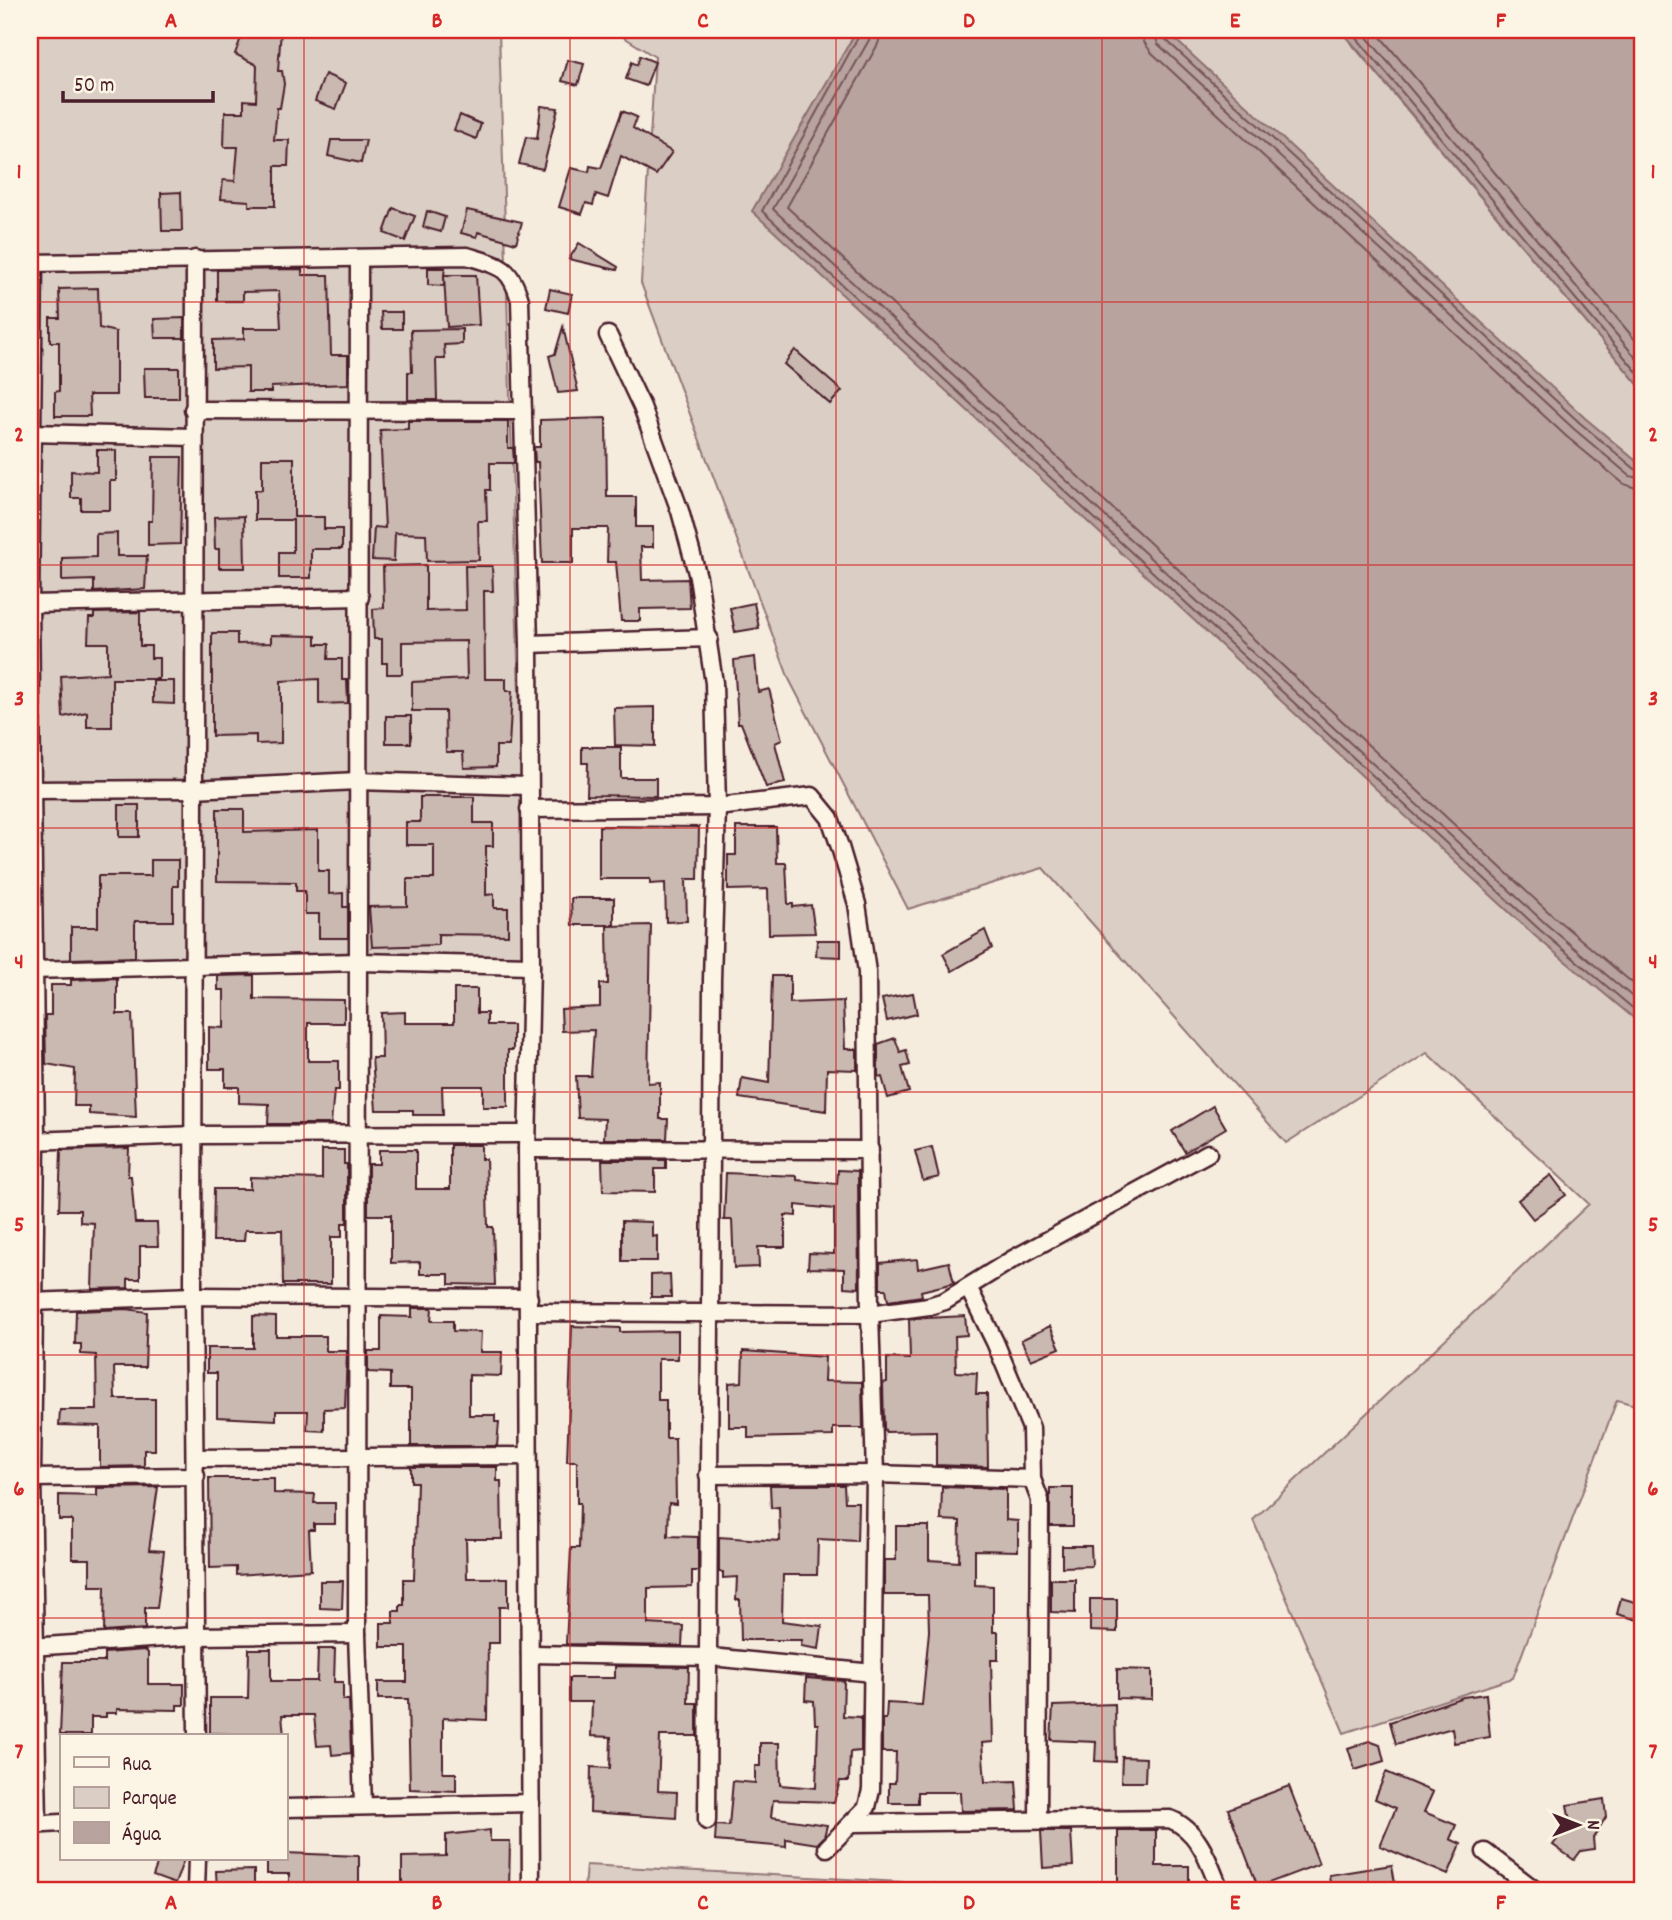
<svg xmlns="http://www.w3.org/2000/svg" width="1672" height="1920" font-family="Dekko,sans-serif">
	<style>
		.green { fill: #dbcec4; stroke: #927678; stroke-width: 2 }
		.water { fill: #b8a39e; stroke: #8c6e70; stroke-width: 2 }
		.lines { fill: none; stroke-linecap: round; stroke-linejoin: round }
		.shore { stroke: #765459; stroke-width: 2 }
		.building { fill: #cab9b1; stroke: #4a1f2b; stroke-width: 2 }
		.minor-casing { stroke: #4a1f2b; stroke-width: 21 }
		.minor { stroke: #fcf5e5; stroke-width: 16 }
		.grid { fill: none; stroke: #d62828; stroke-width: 2; stroke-opacity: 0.55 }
		.neatline { fill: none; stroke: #d62828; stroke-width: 2.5 }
		.grid-label { font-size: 23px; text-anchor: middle; font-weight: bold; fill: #d62828 }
	</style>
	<rect width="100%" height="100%" fill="#f5ecde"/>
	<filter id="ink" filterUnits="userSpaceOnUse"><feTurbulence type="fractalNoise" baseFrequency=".0143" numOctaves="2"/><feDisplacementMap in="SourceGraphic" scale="14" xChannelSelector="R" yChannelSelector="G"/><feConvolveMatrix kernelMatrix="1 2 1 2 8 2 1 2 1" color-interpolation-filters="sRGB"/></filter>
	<g filter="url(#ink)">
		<!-- green -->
		<g class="green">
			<path d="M30 30H499L527 959 30 970Z"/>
			<path d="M613 30H1340L1642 389V1407L1617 1400 1513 1678 1344 1733 1253 1520 1589 1204 1427 1053 1286 1143 1043 868 908 909 789 679 641 283 655 57Z"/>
			<path d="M586 1865 937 1884 936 1890H584Z"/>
		</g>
		<!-- water -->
		<g class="water">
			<path d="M857 30H1165L1585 418 1642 466V1025L1535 936 752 211Z"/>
			<path d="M1341 30H1642V389Z"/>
		</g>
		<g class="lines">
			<!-- shore -->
			<g class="shore">
				<path d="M862 30 762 211 1540 930 1642 1016"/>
				<path d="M871 30 869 40 773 209 1546 924 1642 1005"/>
				<path d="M882 30 878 44 787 207 1553 916 1642 991"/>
				<path d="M1142 30 1144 42 1151 52 1567 437 1624 484 1642 490"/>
				<path d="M1153 30 1158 44 1574 429 1630 476 1642 479"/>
				<path d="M1161 30 1164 38 1580 423 1635 469 1642 471"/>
				<path d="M1350 30 1642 378"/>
				<path d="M1361 30 1642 365"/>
				<path d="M1375 30 1642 348"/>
			</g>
		</g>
		<!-- building -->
		<g class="building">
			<path d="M244 30H281L278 71H282L284 84 280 108H277L274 140H289L288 166H275V206H249V201L221 199 223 180 235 181 238 147H224L225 112H244V100L256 101 257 65 235 54Z"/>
			<path d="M640 56 655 62 646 86 626 79 632 62 637 65Z"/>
			<path d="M568 60 584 64 578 85 562 81Z"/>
			<path d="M325 74 346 83 336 109 315 101Z"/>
			<path d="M541 106 558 108 543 169 519 164 526 137 537 139Z"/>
			<path d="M622 111 637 117 633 128 672 152 656 175 621 156 608 198 596 194 593 205 586 203 582 214 559 207 571 168 589 172 590 166 601 168Z"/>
			<path d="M460 115 481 124 476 139 454 130Z"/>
			<path d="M331 140H366L361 163 328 156Z"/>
			<path d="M181 192 182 231H162L161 193Z"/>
			<path d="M393 208 415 216 405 241 384 233Z"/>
			<path d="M467 210 522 222 516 243 478 232 477 237 461 233Z"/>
			<path d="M427 211 445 217 441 232 423 227Z"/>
			<path d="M579 243 618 267 617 270 569 259Z"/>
			<path d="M428 268H445L444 275H476L479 325 447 327 444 276V286L428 285Z"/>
			<path d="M302 269V275H329L331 355H348V384L271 387V392H248V367L213 368V340L244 339V328H281L279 291 243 292V301H217V270Z"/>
			<path d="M98 288 99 328 116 332V395H89L90 416H55V392L59 391V342H50V318H60L59 289Z"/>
			<path d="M550 289 572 294 568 313 546 308Z"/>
			<path d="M381 312H402V329H382Z"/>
			<path d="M184 318V338H155L154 319Z"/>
			<path d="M563 327 578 391 558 393 549 356 555 354Z"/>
			<path d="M462 329V344L444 345 445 359H436L437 400H408V372H412L411 330Z"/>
			<path d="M795 350 842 391 830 404 784 364Z"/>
			<path d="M144 368H179V398H145Z"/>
			<path d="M606 418 607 497H636V527H653V547H641L642 580 688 579 690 608 640 609V621H621L616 562H607L608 528H573V563H542L538 462H535L534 447H540V420Z"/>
			<path d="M408 421H508V448H513L514 463H490V490H486L487 521H478L479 560 427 561 426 534 395 533 394 561 372 560 374 527 385 528 380 430 408 429Z"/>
			<path d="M97 450H116V481H110V510H81V498H71V471L97 472Z"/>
			<path d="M153 457H182L180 544 148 545V521H152Z"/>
			<path d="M262 458H294V517H324V529H342V549H311V578H279V552H293V520H255V490H262Z"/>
			<path d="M244 516 245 568H219V549H215L214 517Z"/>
			<path d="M117 533V556H147L145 589 94 592V580L62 581V558L96 557V534Z"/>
			<path d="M426 565V611L466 610 465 566H492L493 591H484L485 679H506V691H512L509 746H496V767L464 768 463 752H446L445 711H412V682L467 679 466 641 402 642V674H387V663H382V639H374L373 609 384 608 383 566Z"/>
			<path d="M754 603 759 628 735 632 730 608Z"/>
			<path d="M140 612V646H151V658H159V679H112V727H87V712L63 717 61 676 108 673V643H88L89 618H94V613Z"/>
			<path d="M212 633H237V644L271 643V635L316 636V644H329L328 659H342V680H347L348 703 319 704V679L281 681V743L256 744V735L212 736Z"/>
			<path d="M755 657 758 692 769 689 782 740 775 743 785 783 766 787 741 723H738L734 660Z"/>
			<path d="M153 681H174V704L153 703Z"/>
			<path d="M655 707V746L615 745 614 708Z"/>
			<rect x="386" y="716" width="25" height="27"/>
			<path d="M582 747H621V778H656V796L587 795 588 763H582Z"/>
			<path d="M420 797H474V823H493V846H486V895L494 894V908H508V935L438 934V945L372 947 369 907 407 906V879H434V845H406V822H420Z"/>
			<rect x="119" y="805" width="20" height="32"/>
			<path d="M217 809H244V832L318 830V871H329V894L343 893V907H348V938H319V914H305V891H296V882L217 881Z"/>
			<path d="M599 826 699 827 698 879H686L687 921 666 922 665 883 650 884V879H599Z"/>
			<path d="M736 827H776L777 863H786L788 904H793V907L811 905 815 933 769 934 768 889 728 890V855H736Z"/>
			<path d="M151 860H178V886H173V921H135V957L71 959V927H98V876H151Z"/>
			<path d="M571 898H614V925H572Z"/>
			<path d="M651 925 648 1083 660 1082V1119H668L667 1139H604L605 1119 578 1118 576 1076H591L594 1030 562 1031 561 1009 600 1007V984H608L607 926Z"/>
			<path d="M985 930 992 948 952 971 943 954Z"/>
			<path d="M817 940H841V957L816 956Z"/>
			<path d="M254 975V999L344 1000V1023H308V1061H339V1090H334L331 1124H268L269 1104 239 1103V1087H225V1069H209V1027L224 1028V990H218V976Z"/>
			<path d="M772 976H790V1003L843 1001 845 1049H857V1070L827 1069 826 1111 739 1098 742 1078 769 1083Z"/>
			<path d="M117 978V1014H132L136 1117 89 1114V1106H74L75 1069 46 1064 45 1015H51V985H71V980Z"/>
			<path d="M454 989H477V1013H487V1025H513V1050H508V1107H483V1086H442L443 1115H413V1110H376L372 1058H382L381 1013 405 1012V1023H454Z"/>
			<path d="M913 993 917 1014 887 1021 882 999Z"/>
			<path d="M895 1038 900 1052 906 1050 910 1065 902 1067 909 1092 888 1098 882 1077 878 1076V1044Z"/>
			<path d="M1213 1106 1226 1128 1185 1152 1172 1131Z"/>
			<path d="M450 1145H481V1159H486L488 1227H493L495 1285 449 1284V1274H420V1262L391 1263V1215H368V1164H379V1150H416V1189H450Z"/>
			<path d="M932 1147 939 1177 923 1181 915 1151Z"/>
			<path d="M129 1148 128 1176H131L135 1223H157L158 1246H140V1279H128V1288L92 1289 94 1223 80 1222V1210H59L61 1150Z"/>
			<path d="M322 1150H344V1164H347V1223H342V1237H331V1284H283L282 1230H245L244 1241H213L214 1189H250V1177L322 1179Z"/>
			<path d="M602 1160H666V1169H655V1192L603 1191Z"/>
			<path d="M838 1170 858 1171 859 1288 844 1287V1269L808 1268 809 1253 834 1254V1209L796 1205V1216L785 1215V1247H758L759 1267 734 1268 732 1220H724L726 1173 797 1176V1180L837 1184Z"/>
			<path d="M1551 1175 1566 1195 1533 1219 1518 1200Z"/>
			<path d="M622 1221 652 1222V1237L657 1236V1261H622Z"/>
			<path d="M917 1259 918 1269 949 1262 954 1283 921 1291 922 1296 888 1301 886 1289H880V1263Z"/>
			<path d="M670 1274 671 1297H651V1275Z"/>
			<path d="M412 1308H432L431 1321H453V1331L481 1332 480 1352H502L501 1376 469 1375V1415H495V1422H499L497 1446H411V1389H390V1373L368 1372V1351H381V1316L412 1317Z"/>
			<path d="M127 1309 147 1312 145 1367H114L115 1399H155V1450H144V1466L100 1467V1426L59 1425 60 1410H97L96 1355 81 1354V1344H75L76 1311Z"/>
			<path d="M253 1316 276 1317V1336H326V1351H347L345 1408 324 1409V1431L307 1430 308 1411H276V1420L217 1417V1373H207V1348H253Z"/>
			<path d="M965 1316 967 1335 955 1336 956 1372 977 1373 976 1394H987L988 1467 936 1465V1431L886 1432 884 1428 883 1383 887 1382V1358L910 1359 909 1319Z"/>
			<path d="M572 1326 620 1328V1332L678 1331V1359H658V1400H666V1438H675L676 1504 669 1503 668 1536 698 1537V1571H692V1587L648 1588V1624L683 1626 682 1646 566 1644 571 1548H579L580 1503H577V1461H567Z"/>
			<path d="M1050 1326 1060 1348 1031 1360 1021 1340Z"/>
			<path d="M743 1351 825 1357 824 1381 862 1382 863 1428H833V1436L748 1438V1427H729V1383L742 1382Z"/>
			<path d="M411 1467H497V1481H501L502 1539H466L467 1578H508V1607H499V1643H488L487 1720 443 1718V1773H456V1791L410 1789 408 1699H378V1682H407V1647H381V1623H393V1611H400V1605H404V1579H414L417 1482H411Z"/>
			<path d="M209 1478H274V1493L315 1494 314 1503H335V1524H314V1530H309L311 1570 236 1575V1567L210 1568Z"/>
			<path d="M770 1485H844L845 1502H858L857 1541 818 1539 817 1575H783L782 1621 822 1626 819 1649 801 1646 802 1640H741L740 1600H736L737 1577 723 1578V1572H719V1537L780 1541 779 1507 771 1508Z"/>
			<path d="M158 1487 149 1550 164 1551 157 1608H145V1629L104 1632 105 1586H90V1559H72V1520H59V1495L97 1496V1488Z"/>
			<path d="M942 1487 1006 1489V1520L1018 1521V1551L975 1550V1585L993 1586V1632H998V1660H991L993 1742 982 1743 985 1782 1016 1781 1018 1810 961 1811 960 1792H918V1803H889V1783H895L896 1752H882V1719H886L887 1703 922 1705 929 1631 928 1595H884V1560H896V1526H929V1560L959 1562 960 1521 941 1520Z"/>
			<rect x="1050" y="1488" width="23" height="38"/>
			<path d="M1062 1546H1091L1092 1566 1062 1567Z"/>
			<path d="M1051 1579H1075V1613L1051 1612Z"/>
			<path d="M320 1581H343L342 1609 320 1608Z"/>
			<path d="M1621 1598 1642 1604 1638 1620 1617 1614Z"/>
			<path d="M1090 1599H1117V1632L1090 1631Z"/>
			<path d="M249 1649H271V1681H317L318 1649H335L334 1682H343V1700H349L351 1753 332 1755 331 1745 317 1746 314 1715H282L284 1736 210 1733V1698H248Z"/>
			<path d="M145 1650 148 1653V1684H184V1705H177V1710L117 1709V1713H106V1717H91V1735H60L63 1662H104V1653Z"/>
			<path d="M615 1666 689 1667 688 1703H697V1736H660L658 1791 677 1792 676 1818 590 1812 591 1767 610 1768 611 1737 591 1736 592 1702H569V1678H615Z"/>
			<path d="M1117 1669 1152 1670V1699L1117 1698Z"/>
			<path d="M806 1678 844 1681 843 1716 861 1717V1751L850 1752 849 1781H840L834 1802 773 1800 771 1817 827 1825 824 1837 817 1844 786 1839V1847L715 1841 716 1825 729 1826 733 1781 755 1783V1766H760V1743H779L780 1785 816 1788 818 1724H815L814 1701 805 1700Z"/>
			<path d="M1486 1694 1490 1737 1454 1743 1452 1728 1396 1744 1390 1722 1463 1697Z"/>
			<path d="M1115 1704 1116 1762 1095 1761 1096 1742 1051 1740 1053 1706Z"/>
			<path d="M1369 1741 1380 1745 1384 1761 1355 1770 1348 1748Z"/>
			<path d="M1122 1757 1146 1758 1145 1782H1121Z"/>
			<path d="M1386 1772 1433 1792 1424 1812 1456 1825 1450 1839 1461 1844 1448 1875 1380 1846 1396 1808 1375 1799Z"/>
			<path d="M1289 1786 1319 1864 1258 1887 1228 1809Z"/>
			<path d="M1604 1799 1606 1817 1593 1838 1594 1849 1581 1851 1574 1860 1553 1845 1570 1822 1567 1805Z"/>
			<path d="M490 1830V1841H510L509 1890H402V1857L446 1856V1835Z"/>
			<path d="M1118 1830H1156V1866H1189V1890H1118Z"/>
			<path d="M1041 1831H1071L1073 1866 1043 1868Z"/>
			<path d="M285 1853 359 1856V1890H289V1874H267V1859H285Z"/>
			<path d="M159 1859H184L175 1884 153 1876Z"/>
			<path d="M1392 1865 1396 1890H1331L1329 1875Z"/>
			<path d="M254 1870V1890H217L216 1871Z"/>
		</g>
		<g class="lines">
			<defs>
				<g id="minor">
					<path d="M359 258 357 1634 363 1805"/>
					<path d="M195 259 193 1296 197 1736"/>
					<path d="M30 263 467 256C500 266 510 266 520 300L529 644 531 966 527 1149 531 1890"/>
					<path d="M34 263 30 604 36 1141 32 1478 38 1825"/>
					<path d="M608 335 642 407 680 511 698 577 714 683 717 807 712 980 707 1821"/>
					<path d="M193 410 523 411"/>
					<path d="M30 433 193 437"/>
					<path d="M30 604 360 597"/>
					<path d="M529 644 709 638"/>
					<path d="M30 790 193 789 357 781 529 786"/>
					<path d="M529 809 717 807 812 796 830 818 840 847 857 904 867 972 870 1314 875 1474 871 1790 867 1807 827 1848"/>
					<path d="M30 970 359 962 531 966"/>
					<path d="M30 1141 195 1135 527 1134"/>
					<path d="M527 1149 870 1150"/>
					<path d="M968 1287 995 1342 1031 1428 1032 1479 1040 1500 1038 1820"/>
					<path d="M30 1302 193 1296 529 1298"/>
					<path d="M529 1312 870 1314 929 1306 945 1301 1013 1259 1208 1153"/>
					<path d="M195 1458 528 1456"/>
					<path d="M708 1475 875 1474 1032 1479"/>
					<path d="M30 1478 196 1476"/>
					<path d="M30 1647 195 1636 357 1634"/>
					<path d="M530 1654 711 1657 873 1673"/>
					<path d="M285 1808 531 1803"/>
					<path d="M854 1823 1170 1819C1200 1831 1209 1863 1220 1890"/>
					<path d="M30 1825 61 1823"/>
					<path d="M1485 1852 1535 1890"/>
					<path d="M196 1890 197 1859"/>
				</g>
			</defs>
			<!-- minor casing -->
			<use href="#minor" class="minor-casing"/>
			<!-- minor -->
			<use href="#minor" class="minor"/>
		</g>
	</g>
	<!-- grid -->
	<path class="grid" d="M304 30V1890M570 30V1890M836 30V1890M1102 30V1890M1368 30V1890M30 302H1642M30 565H1642M30 828H1642M30 1092H1642M30 1355H1642M30 1618H1642"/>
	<!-- margin -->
	<rect width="1672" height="1920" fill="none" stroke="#fcf5e5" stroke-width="77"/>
	<!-- legend -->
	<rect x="60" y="1734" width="228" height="126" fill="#fcf5e5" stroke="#b59f9b" stroke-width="2"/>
	<rect x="74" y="1757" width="35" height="10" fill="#fcf5e5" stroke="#b59f9b" stroke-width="2"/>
	<text x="122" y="1770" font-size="21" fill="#4a1f2b">Rua</text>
	<rect x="74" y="1787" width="35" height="21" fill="#dbcec4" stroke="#b59f9b" stroke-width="2"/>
	<text x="122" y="1804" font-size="21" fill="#4a1f2b">Parque</text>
	<rect x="74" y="1822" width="35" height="21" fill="#b8a39e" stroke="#b59f9b" stroke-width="2"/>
	<text x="122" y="1840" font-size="21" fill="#4a1f2b">Água</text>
	<!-- north arrow -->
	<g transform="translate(1578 1825) rotate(90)" stroke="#fcf5e5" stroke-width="5" paint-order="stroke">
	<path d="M0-5L12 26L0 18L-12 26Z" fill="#4a1f2b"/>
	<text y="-10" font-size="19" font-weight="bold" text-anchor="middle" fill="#4a1f2b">N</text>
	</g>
	<!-- scale -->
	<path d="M63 91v10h150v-10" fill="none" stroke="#4a1f2b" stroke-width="3.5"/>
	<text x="74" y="91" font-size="21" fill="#4a1f2b" stroke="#fcf5e5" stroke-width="5" paint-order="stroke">50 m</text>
	<rect x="38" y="38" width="1596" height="1844" class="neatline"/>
	<g class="grid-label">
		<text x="171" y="27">A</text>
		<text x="437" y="27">B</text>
		<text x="703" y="27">C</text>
		<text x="969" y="27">D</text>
		<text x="1235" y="27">E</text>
		<text x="1501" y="27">F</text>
		<text x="19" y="178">1</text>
		<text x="1653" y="178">1</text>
		<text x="19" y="441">2</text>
		<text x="1653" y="441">2</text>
		<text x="19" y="705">3</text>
		<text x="1653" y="705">3</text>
		<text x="19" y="968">4</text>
		<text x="1653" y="968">4</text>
		<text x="19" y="1231">5</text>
		<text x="1653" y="1231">5</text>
		<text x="19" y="1495">6</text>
		<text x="1653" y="1495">6</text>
		<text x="19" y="1758">7</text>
		<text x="1653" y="1758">7</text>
		<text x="171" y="1909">A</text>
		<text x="437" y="1909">B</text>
		<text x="703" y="1909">C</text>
		<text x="969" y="1909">D</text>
		<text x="1235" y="1909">E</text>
		<text x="1501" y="1909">F</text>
	</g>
</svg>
